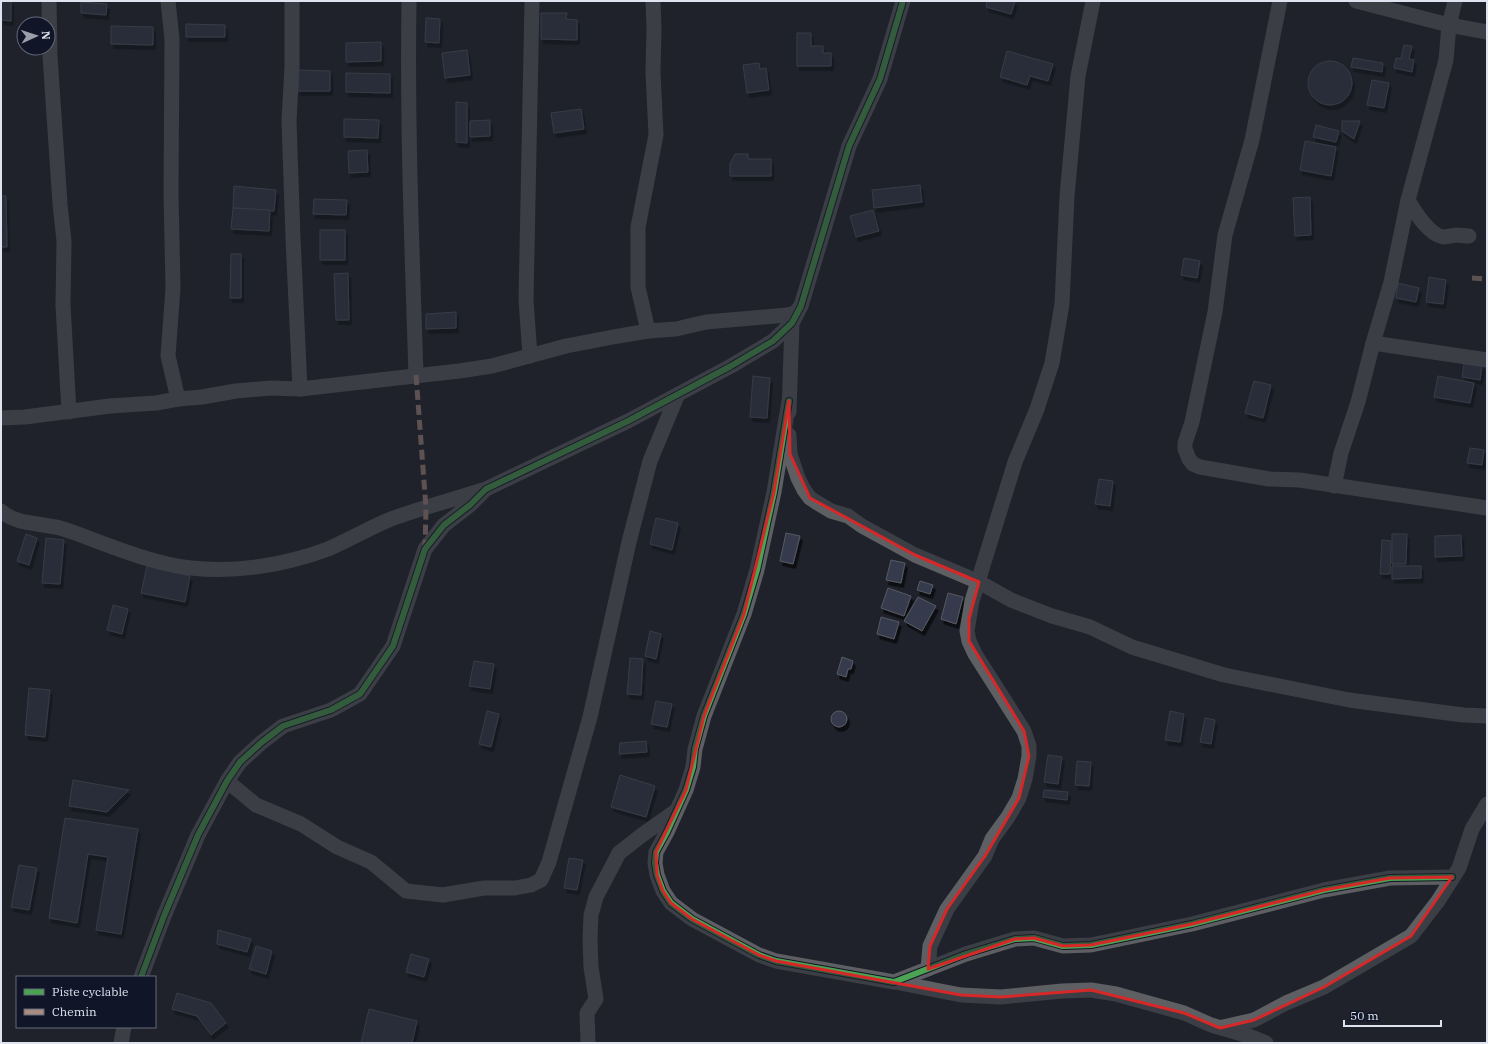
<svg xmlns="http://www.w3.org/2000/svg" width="1488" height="1044" font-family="'IBM Plex Serif',serif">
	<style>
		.building { fill: #363b4d; stroke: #575a62; filter: url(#shadow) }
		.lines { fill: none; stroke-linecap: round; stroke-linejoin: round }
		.minor { stroke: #5e5f63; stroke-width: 15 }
		.quiet { stroke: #a88b81; stroke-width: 5; stroke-dasharray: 10 5; stroke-linecap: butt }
		.cycleway-casing { stroke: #101627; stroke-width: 8 }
		.cycleway { stroke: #4ca352; stroke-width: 6 }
		.marked { fill: none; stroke: #d62828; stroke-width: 3; stroke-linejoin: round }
	</style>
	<defs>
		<filter id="shadow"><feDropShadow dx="2.5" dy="4.5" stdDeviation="0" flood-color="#0009"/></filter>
	</defs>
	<rect width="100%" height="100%" fill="#1f222b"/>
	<!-- building -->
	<g class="building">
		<path d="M1 1H11V21L1 20Z"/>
		<path d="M987 1H1015L1011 14 986 7Z"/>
		<path d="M81 2 107 4 106 15 81 13Z"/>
		<path d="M541 13H567L566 19 577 20V40L541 39Z"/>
		<path d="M426 18 440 19 439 43 425 42Z"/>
		<path d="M186 24 225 25V37H186Z"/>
		<path d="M111 26 153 27V45L111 44Z"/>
		<path d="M797 33H811V46H823V53H831V66H797Z"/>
		<path d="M381 42V61L346 62V43Z"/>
		<path d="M1404 45 1412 46 1409 59 1414 60 1412 72 1394 68 1396 58 1401 59Z"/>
		<path d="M467 50 470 75 445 78 442 53Z"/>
		<path d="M1007 51 1053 64 1048 81 1030 76 1027 85 1000 77Z"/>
		<path d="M1353 58 1383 63 1382 72 1351 67Z"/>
		<circle cx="1330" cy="83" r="22"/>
		<path d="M759 63 760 69 766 68 769 90 747 93 743 65Z"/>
		<path d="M298 70 330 71V91H298Z"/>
		<path d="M346 73 390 74V93L346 92Z"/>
		<path d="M1372 80 1389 83 1384 108 1367 105Z"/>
		<path d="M456 102 467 103V143L456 142Z"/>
		<path d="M581 109 584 129 554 133 551 113Z"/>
		<path d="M344 119 379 120 378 138 344 137Z"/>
		<path d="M490 120V136L470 137V121Z"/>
		<path d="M1342 121H1360L1354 139 1342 131Z"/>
		<path d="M1316 125 1339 131 1336 142 1313 137Z"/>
		<path d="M1305 141 1336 147 1331 176 1300 170Z"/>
		<path d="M367 150 368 172 349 173 348 151Z"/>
		<path d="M735 154H748V159H771V176H730V164Z"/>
		<path d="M920 185 922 202 874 208 872 190Z"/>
		<path d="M234 186 276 190 274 211 233 208Z"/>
		<path d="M1 196H6L7 247H1Z"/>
		<path d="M1310 197 1311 235 1295 236 1293 198Z"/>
		<path d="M314 199 347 200 346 215 313 214Z"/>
		<path d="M233 208 270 210 269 231 231 229Z"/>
		<path d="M873 210 879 231 856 237 850 216Z"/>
		<rect x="320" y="230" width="25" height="30"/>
		<path d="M231 254H241V298H230Z"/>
		<path d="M1184 258 1200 261 1197 278 1181 275Z"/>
		<path d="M348 273 349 320H336L334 274Z"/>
		<path d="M1429 277 1446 280 1443 304 1426 302Z"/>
		<path d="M1398 283 1419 288 1416 302 1396 298Z"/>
		<path d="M456 312V328L426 329V314Z"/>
		<path d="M1464 364 1482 366 1480 380 1462 377Z"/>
		<path d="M753 376 770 378 767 418 750 417Z"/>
		<path d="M1438 376 1474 383 1470 403 1434 397Z"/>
		<path d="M1254 381 1271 385 1263 418 1245 413Z"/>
		<path d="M1470 448 1484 450 1482 465 1467 463Z"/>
		<path d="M1099 479 1113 481 1110 506 1095 504Z"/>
		<path d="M656 518 678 523 672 550 650 544Z"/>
		<path d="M786 533 800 536 793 564 780 561Z"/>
		<path d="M26 534 37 538 29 565 17 561Z"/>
		<path d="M1392 534H1407L1406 564H1392Z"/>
		<path d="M1461 535 1462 556 1435 557V536Z"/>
		<path d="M46 538 64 540 60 584 42 583Z"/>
		<path d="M1382 540 1391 541 1390 574H1380Z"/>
		<path d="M891 560 905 563 901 583 886 580Z"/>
		<path d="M147 566 190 576 185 602 141 593Z"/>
		<path d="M1392 566H1421V578L1392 579Z"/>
		<path d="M920 581 933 585 930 594 917 590Z"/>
		<path d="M888 588 911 596 904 616 881 608Z"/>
		<path d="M948 593 963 597 956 624 941 619Z"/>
		<path d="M918 597 936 606 922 631 904 621Z"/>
		<path d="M113 605 128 609 122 634 107 630Z"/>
		<path d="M881 617 899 622 894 639 877 634Z"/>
		<path d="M650 631 661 634 656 659 645 656Z"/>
		<path d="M842 657 853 661 851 669H848L846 677 837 674Z"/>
		<path d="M630 658 643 659 641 695 627 694Z"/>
		<path d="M474 661 494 664 490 689 469 686Z"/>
		<path d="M29 688 50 690 45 737 25 735Z"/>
		<path d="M656 701 672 704 667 727 651 724Z"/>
		<path d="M487 711 499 714 491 747 479 744Z"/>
		<path d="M1170 711 1184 714 1180 742 1165 740Z"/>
		<circle cx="839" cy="719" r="8"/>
		<path d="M1205 718 1215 720 1211 744 1200 742Z"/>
		<path d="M646 741 647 752 619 754 620 743Z"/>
		<path d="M1048 755 1062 757 1058 784 1044 782Z"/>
		<path d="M1077 761 1091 762 1089 786 1075 785Z"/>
		<path d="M620 775 655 786 646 817 611 807Z"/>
		<path d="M73 780 129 790 107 812 69 806Z"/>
		<path d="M1044 790 1068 792 1067 800 1043 797Z"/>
		<path d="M65 818 138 829 121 934 96 930 108 857 88 854 77 923 49 918Z"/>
		<path d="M569 858 583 860 577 890 564 888Z"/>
		<path d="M19 865 37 868 29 910 11 907Z"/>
		<path d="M218 930 251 939 247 952 217 944Z"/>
		<path d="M256 946 272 951 266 974 249 969Z"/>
		<path d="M411 954 429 959 424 977 406 972Z"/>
		<path d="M177 993 211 1003 226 1023 211 1035 197 1016 172 1009Z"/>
		<path d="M369 1009 417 1021 412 1043H361Z"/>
	</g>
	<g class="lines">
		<!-- minor -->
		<g class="minor">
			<path d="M49 1 50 56 60 204 64 241 63 305 69 412"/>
			<path d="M168 1 172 39 171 193 173 288 168 356 178 399"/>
			<path d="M292 1V66L289 121 293 238 300 389"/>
			<path d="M409 1C407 126 412 250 416 375"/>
			<path d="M1280 1 1252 140 1225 235 1215 312 1192 422 1185 443V449L1189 459 1193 464 1200 467 1269 479 1299 480 1487 508"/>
			<path d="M1356 1 1449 25 1487 32"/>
			<path d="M1408 200C1415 212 1428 234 1443 237 1448 237 1451 236 1456 235 1460 235 1464 236 1469 236"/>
			<path d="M648 331 638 287V227L656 135 653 72 654 28 653 1"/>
			<path d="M1373 343 1487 360"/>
			<path d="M530 356 526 300 532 1"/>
			<path d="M789 401 774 492 757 570 744 614 704 716 695 749 693 767 686 790 667 832 656 852 655 863 657 875 663 891 671 903 692 919 759 955 776 961 894 982 966 954 1015 939 1034 938 1063 946 1091 945 1192 924 1324 890 1390 878 1452 877"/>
			<path d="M789 412 792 323"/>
			<path d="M1 418 25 417 110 406 156 403 178 399 202 397 236 391 271 388 300 389 459 371 492 366 566 346 613 337 648 331 676 329 706 322 787 315 795 313 800 307"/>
			<path d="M789 435 790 454 798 478 804 490 810 498 816 502 831 511 848 516 862 526 915 555 979 582 1011 600 1052 616 1090 627 1132 647 1224 675 1349 700 1463 715 1487 716"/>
			<path d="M1334 486 1341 453 1358 402 1373 343 1391 282 1408 200 1446 60 1449 25 1455 1"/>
			<path d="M1 511C15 524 37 523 55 527 62 528 69 531 75 533 111 546 153 564 191 568 236 573 285 565 328 549 349 540 369 528 391 519 421 508 452 500 483 490"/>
			<path d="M227 781 256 805 301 824 337 847 371 862 406 891 443 895 484 888H515L531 885 541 880 549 862 590 717 629 542 650 461 677 396"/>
			<path d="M928 969 930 946 947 909 985 856 992 839 1008 817 1019 798 1025 779 1029 756V746L1024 731 975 654 969 641 967 631 972 601 1015 462 1037 409 1052 363 1062 304 1067 196 1078 76 1093 1"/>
			<path d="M141 977 164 916 198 835 227 781 240 762 262 742 283 726 331 710 360 694 393 646 425 549 444 525 470 505 486 489 628 421 731 366 773 341 792 323 801 306 849 146 880 79 903 1"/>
			<path d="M895 982 961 995 1001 997 1062 991 1091 990 1116 994 1184 1013 1211 1025 1249 1036 1266 1043"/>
			<path d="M1223 1027 1254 1020 1286 1003 1324 987 1411 936 1438 901 1459 868 1472 829 1487 804"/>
			<path d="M121 1043 124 1027"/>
			<path d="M588 1043 587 1013 596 999 591 967 590 940 591 915 596 897 619 853 642 835 676 811"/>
		</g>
		<!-- quiet -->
		<g class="quiet">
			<path d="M1472 278 1487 279"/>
			<path d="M416 375 426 508 425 549"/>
		</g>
		<defs>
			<g id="cycleway">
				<path d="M789 401 774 492 757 570 744 614 704 716 695 749 693 767 686 790 667 832 656 852 655 863 657 875 663 891 671 903 692 919 759 955 776 961 894 982 966 954 1015 939 1034 938 1063 946 1091 945 1192 924 1324 890 1390 878 1452 877"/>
				<path d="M141 977 164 916 198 835 227 781 240 762 262 742 283 726 331 710 360 694 393 646 425 549 444 525 470 505 486 489 628 421 731 366 773 341 792 323 801 306 849 146 880 79 903 1"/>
			</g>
		</defs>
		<!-- cycleway casing -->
		<use href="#cycleway" class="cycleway-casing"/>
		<!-- cycleway -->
		<use href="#cycleway" class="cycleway"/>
	</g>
	<!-- marked area -->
	<path d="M0 0H1488V1044H0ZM789 401 790 454 810 498 915 555 979 582 969 619V641L1024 731 1029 756 1019 798 985 856 947 909 930 946 928 969 1015 939 1034 938 1063 946 1091 945 1192 924 1324 890 1390 878 1452 877 1411 936 1324 987 1254 1020 1220 1028 1184 1013 1091 990 1001 997 961 995 776 961 759 955 692 919 671 903 663 891 657 875 656 852 686 790 704 716 744 614 774 492Z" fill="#1f222b" fill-opacity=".55" fill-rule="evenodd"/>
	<path class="marked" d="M789 401 790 454 810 498 915 555 979 582 969 619V641L1024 731 1029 756 1019 798 985 856 947 909 930 946 928 969 1015 939 1034 938 1063 946 1091 945 1192 924 1324 890 1390 878 1452 877 1411 936 1324 987 1254 1020 1220 1028 1184 1013 1091 990 1001 997 961 995 776 961 759 955 692 919 671 903 663 891 657 875 656 852 686 790 704 716 744 614 774 492Z"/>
	<!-- border -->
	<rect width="1488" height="1044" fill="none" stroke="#dee3ef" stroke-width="4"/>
	<!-- legend -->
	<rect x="16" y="976" width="140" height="52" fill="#101627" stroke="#626877"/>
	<rect x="24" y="989" width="20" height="6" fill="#4ca352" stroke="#626877"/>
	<text x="52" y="996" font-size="12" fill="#dee3ef">Piste cyclable</text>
	<rect x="24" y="1009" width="20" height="6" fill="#a88b81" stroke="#626877"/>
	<text x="52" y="1016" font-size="12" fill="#dee3ef">Chemin</text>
	<!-- north arrow -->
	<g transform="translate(36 36) rotate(87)"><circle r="19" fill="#101627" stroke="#626877"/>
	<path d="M0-3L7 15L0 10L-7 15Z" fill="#9b9faa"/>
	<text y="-6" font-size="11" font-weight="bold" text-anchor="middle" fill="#dee3ef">N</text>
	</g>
	<!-- scale -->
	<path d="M1344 1020v6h97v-6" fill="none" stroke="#dee3ef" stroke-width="2"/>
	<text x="1350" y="1020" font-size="12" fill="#dee3ef" stroke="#101627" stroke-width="3" paint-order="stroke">50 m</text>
</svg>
